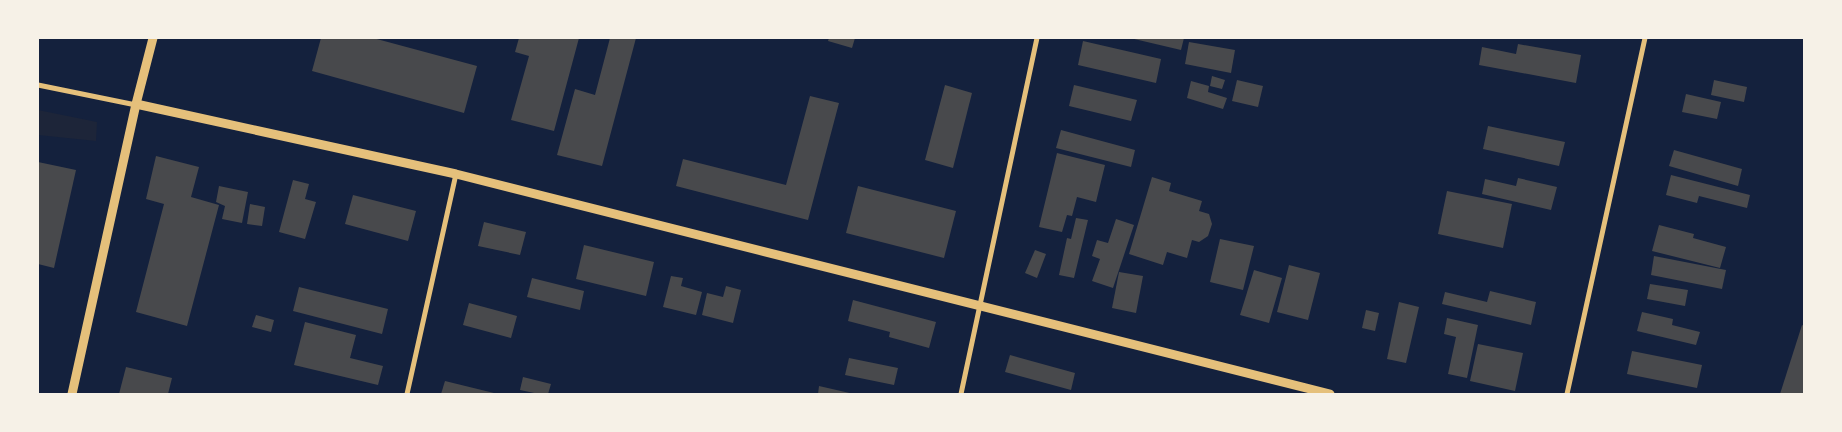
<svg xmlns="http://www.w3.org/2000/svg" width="1842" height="432" font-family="'Open Sans',sans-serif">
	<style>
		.green { fill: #1d2539 }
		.building { fill: #48494c }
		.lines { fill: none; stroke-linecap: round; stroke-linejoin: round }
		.minor { stroke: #e5c07b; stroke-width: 5 }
		.tertiary { stroke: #e5c07b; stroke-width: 9 }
	</style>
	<rect width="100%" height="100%" fill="#14213d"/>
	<!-- green -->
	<path class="green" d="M38 110 97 122 96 141 38 135Z"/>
	<!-- building -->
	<g class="building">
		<path d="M321 38H373L477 66 464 113 312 71Z"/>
		<path d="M519 38H579L554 131 511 120 529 56 515 52Z"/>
		<path d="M610 38H636L602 166 557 155 575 89 595 95Z"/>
		<path d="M829 38H855L852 48 828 41Z"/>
		<path d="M1130 38H1184L1181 50Z"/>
		<path d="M1083 41 1161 59 1156 83 1078 65Z"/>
		<path d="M1189 42 1235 50 1231 73 1185 64Z"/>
		<path d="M1518 44 1581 55 1576 83 1479 65 1482 47 1516 54Z"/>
		<path d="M1212 76 1225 80 1222 89 1210 86Z"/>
		<path d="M1237 80 1263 86 1258 107 1232 101Z"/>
		<path d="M1714 80 1747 87 1744 102 1711 95Z"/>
		<path d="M1191 81 1209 86 1208 92 1227 98 1223 109 1187 98Z"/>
		<path d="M945 85 972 93 953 168 925 160Z"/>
		<path d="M1074 85 1137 100 1131 121 1069 106Z"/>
		<path d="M1686 94 1721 102 1717 119 1682 112Z"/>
		<path d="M810 96 839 103 808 220 676 186 683 159 786 185Z"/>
		<path d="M1488 126 1565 142 1559 166 1483 149Z"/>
		<path d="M1061 130 1135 150 1131 167 1056 148Z"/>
		<path d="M1674 150 1742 169 1738 186 1669 166Z"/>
		<path d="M1057 153 1105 165 1096 202 1077 197 1072 216 1067 215 1062 232 1039 227Z"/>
		<path d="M156 156 199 167 191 197 219 205 187 326 136 312 164 204 146 199Z"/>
		<path d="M38 162 76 170 54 268 38 264Z"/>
		<path d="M1671 175 1750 195 1747 208 1699 196 1697 203 1666 195Z"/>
		<path d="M1152 177 1171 183 1169 191 1202 201 1199 211 1209 214 1212 224 1208 236 1199 242 1192 240 1187 258 1167 252 1163 265 1129 254Z"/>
		<path d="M1518 178 1557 187 1551 210 1482 194 1485 179 1516 186Z"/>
		<path d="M293 180 309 184 305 199 316 202 305 239 279 232Z"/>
		<path d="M219 186 248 192 242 223 222 219 225 206 216 202Z"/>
		<path d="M858 186 956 211 944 258 846 233Z"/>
		<path d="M1447 191 1512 204 1503 248 1438 234Z"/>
		<path d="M353 195 416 211 408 241 345 224Z"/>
		<path d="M250 204 265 207 262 226 247 224Z"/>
		<path d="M1076 218 1088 220 1074 278 1059 275 1067 238 1071 239Z"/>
		<path d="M1116 219 1134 225 1113 288 1092 281 1100 259 1092 256 1097 240 1108 243Z"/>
		<path d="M484 222 526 232 520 255 478 246Z"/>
		<path d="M1659 225 1694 234 1693 238 1726 247 1720 268 1652 251Z"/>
		<path d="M1220 239 1254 246 1243 290 1210 282Z"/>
		<path d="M584 245 654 262 646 296 576 279Z"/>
		<path d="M1035 250 1046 254 1037 278 1025 273Z"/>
		<path d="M1654 256 1726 270 1722 289 1651 275Z"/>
		<path d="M1289 265 1320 273 1308 320 1277 312Z"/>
		<path d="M1254 270 1282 278 1269 323 1240 315Z"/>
		<path d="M1119 272 1143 276 1136 313 1112 308Z"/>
		<path d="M671 276 683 278 681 286 702 292 696 315 663 307Z"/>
		<path d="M532 278 584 291 580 310 527 297Z"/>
		<path d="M1650 284 1688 290 1685 306 1647 299Z"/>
		<path d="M726 286 741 290 733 323 702 315 707 293 723 297Z"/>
		<path d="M299 287 388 309 382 334 293 311Z"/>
		<path d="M1490 291 1536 302 1531 325 1442 304 1445 292 1487 302Z"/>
		<path d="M853 300 936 322 929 348 889 337 890 332 848 321Z"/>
		<path d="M1399 302 1419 307 1406 363 1387 359Z"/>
		<path d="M469 303 517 316 511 338 463 325Z"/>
		<path d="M1366 310 1379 313 1375 331 1362 328Z"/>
		<path d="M1642 312 1673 319 1672 325 1700 332 1696 345 1637 331Z"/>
		<path d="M256 315 274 320 271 332 252 327Z"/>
		<path d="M1447 318 1478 325 1467 378 1448 374 1456 337 1444 334Z"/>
		<path d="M305 322 356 335 350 358 383 366 378 385 294 365Z"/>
		<path d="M1802 325 1804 326V394H1780Z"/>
		<path d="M1478 344 1523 353 1515 391 1470 381Z"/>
		<path d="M1632 351 1702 365 1697 388 1627 374Z"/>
		<path d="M1010 355 1075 373 1071 390 1005 372Z"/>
		<path d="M849 358 898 368 894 385 845 375Z"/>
		<path d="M126 367 172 378 168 394H119Z"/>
		<path d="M523 377 551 384 548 394H539L520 390Z"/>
		<path d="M445 381 498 394H441Z"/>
		<path d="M819 386 854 394H818Z"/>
	</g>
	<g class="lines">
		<!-- minor -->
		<g class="minor">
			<path d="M38 85 136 105"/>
			<path d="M407 394 456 174"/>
			<path d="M961 394 1037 38"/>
			<path d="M1567 394 1645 38"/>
		</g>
		<!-- tertiary -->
		<g class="tertiary">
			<path d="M136 104 456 174 1330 394"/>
			<path d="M72 394 136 104 153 38"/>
		</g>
	</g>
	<!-- border -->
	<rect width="1842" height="432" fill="none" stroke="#f6f1e7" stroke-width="78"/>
</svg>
